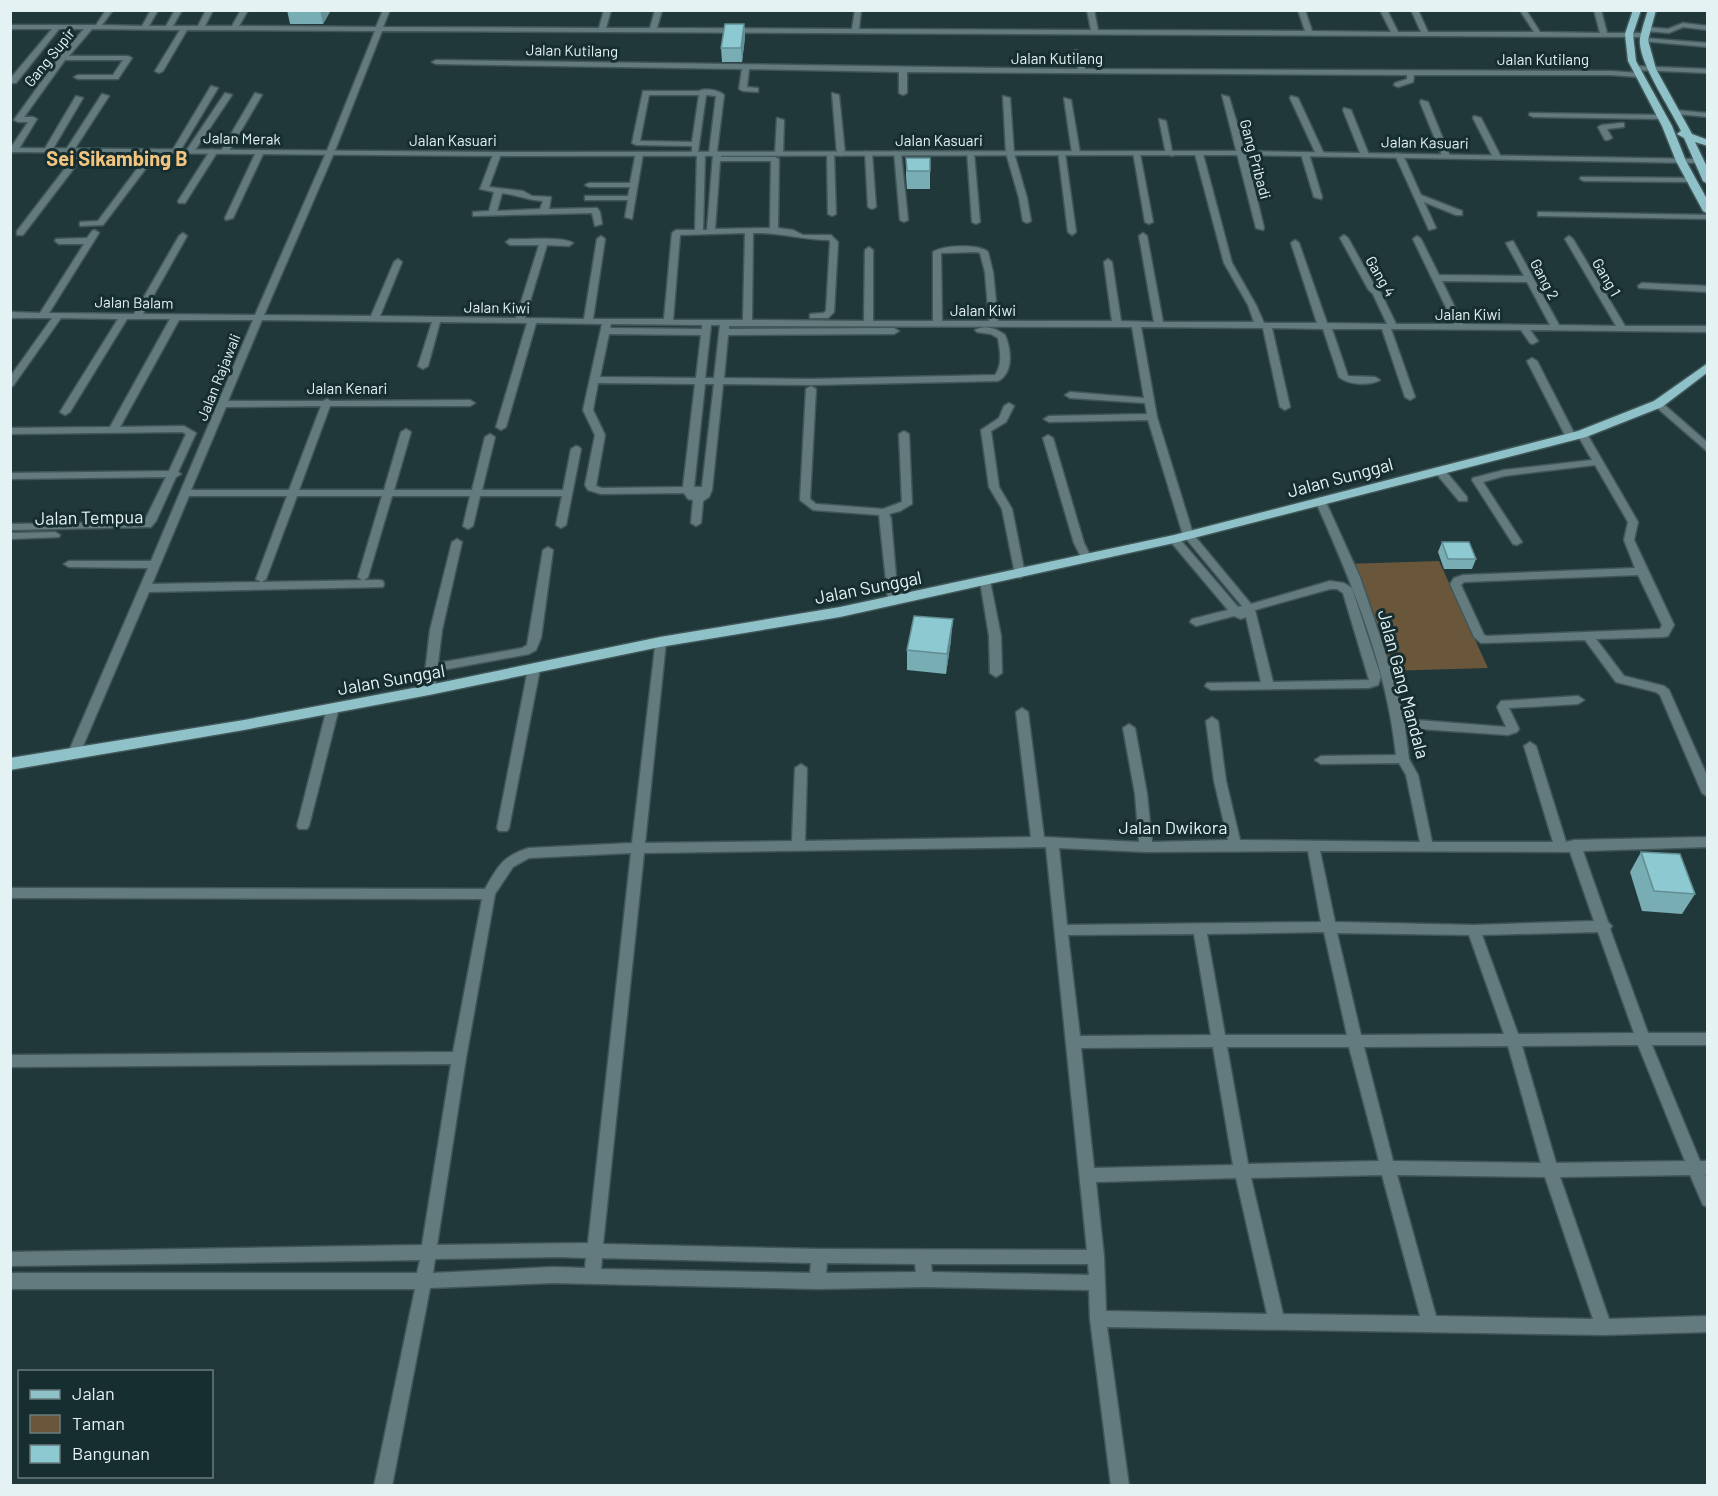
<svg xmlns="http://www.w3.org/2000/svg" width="1718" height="1496" font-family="Barlow,sans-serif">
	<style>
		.green { fill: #6a573b }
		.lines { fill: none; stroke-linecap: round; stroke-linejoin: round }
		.minor-casing { stroke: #405658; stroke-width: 3 }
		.tertiary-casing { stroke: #405658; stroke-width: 3 }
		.primary-casing { stroke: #405658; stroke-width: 3 }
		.minor { fill: #637b7e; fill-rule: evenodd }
		.tertiary { fill: #637b7e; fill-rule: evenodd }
		.primary { fill: #8fc2c8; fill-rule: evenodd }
		.wall { fill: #78adb4 }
		.shaded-wall { fill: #628d92 }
		.building { fill: #8cc9d1; stroke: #628d92; stroke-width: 1.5 }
		.labels { text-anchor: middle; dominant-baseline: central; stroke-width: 6; stroke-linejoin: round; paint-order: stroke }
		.far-street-label { font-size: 15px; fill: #e4f2f3; stroke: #172e31 }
		.street-label { font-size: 18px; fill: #e4f2f3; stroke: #172e31 }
		.far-district-label { font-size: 20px; font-weight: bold; fill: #f1c580; stroke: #172e31 }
	</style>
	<rect width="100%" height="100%" fill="#21383b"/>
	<!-- green -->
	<path class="green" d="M1439 561 1488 668 1387 671 1345 564Z"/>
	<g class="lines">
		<defs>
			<g id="minor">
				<path d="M106 10H113L102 25 142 26 151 10H158L149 26H166L175 10H182L173 26H198L206 10H213L205 26H232L241 10H248L239 26 376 27 383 10H390L383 27 599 28 604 10H611L606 28H650L655 10H662L657 28 852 29 855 10H861L859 29 1091 30 1087 10H1094L1098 30 1305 31 1298 10H1305L1312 31 1391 32 1380 10H1387L1398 32H1421L1411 10H1418L1428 32H1534L1521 12 1526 10 1540 32 1600 33 1594 10H1601L1607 33H1645L1648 35 1645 37 382 31 334 153 264 315 371 316 394 262 398 259 402 262 380 316 516 318 539 245H510L506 242 510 239C525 240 562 236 573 243L569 246 547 245 525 318 584 319 597 239 601 236 605 239 593 319H664L672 233 676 230H695L697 154 701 152 705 154 703 230H707L713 155 709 153 716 96 706 95 698 152H692V146L636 145 632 143 643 91H699C704 88 719 90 724 95L717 151 721 153V157H775L779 159 778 228 793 230 803 235H831L838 242 834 312 828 318H810V314L823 313 826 311 830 242 829 240C802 240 779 232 753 233L752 320 864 321 865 250 869 247 873 250V321H933V252C943 245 979 244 988 252L993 272 998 321H1112L1104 262 1108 259 1112 262 1121 321 1154 322 1139 236 1143 233 1147 236 1163 322H1254L1248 305 1224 263 1195 154 1199 152 1203 154 1232 263 1256 305 1264 323H1317L1291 243 1295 240 1299 243 1327 323 1387 324 1373 294 1368 289 1340 238 1344 235 1348 238 1376 288 1381 293 1396 324H1454L1413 239 1417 236 1421 239 1439 275 1524 276 1506 243 1513 241 1559 325 1616 326 1565 239 1569 236 1573 239 1625 326H1708V332L1530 330 1538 341 1533 344 1530 343 1521 330 1391 329 1415 397 1410 400 1405 397 1382 329H1332L1348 376 1375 377 1380 380C1370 386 1348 385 1339 377L1323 329 1272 328 1290 407 1285 410 1280 407 1263 328 1141 327 1157 417 1193 534 1251 604 1330 581 1344 583 1352 588 1381 677 1378 685 1369 688 1211 690 1205 686 1207 683 1261 682 1246 617 1241 619 1234 616 1196 626 1190 622 1192 619 1228 610 1170 541 1169 539 1170 537H1178L1238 607 1242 606 1183 535 1148 420 1049 422 1044 419 1049 416 1147 414 1145 403 1070 398 1065 395 1070 392 1144 398 1132 327 729 326V329L894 328 899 331 894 334 728 335 724 378 811 379 995 375C1003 364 1000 351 998 338L991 334 977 332 975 330C985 324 997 329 1005 335 1011 349 1014 373 998 381L811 385 723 384 712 490 709 497 703 501 701 523 696 526 691 523 693 500 688 499 684 493 601 494 588 490 585 485 595 435 583 410 602 324 536 323 506 427 501 430 496 427 527 323 440 322 428 366 423 369 418 366 432 322 262 320 228 401H323L327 399 331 401 470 400 475 403 470 406H330L299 490H384L401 432 406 429 411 432 394 490H472L485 437 490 434 495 437 482 490H563L571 449 576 446 579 447 581 449 566 525 561 528 556 525 562 496H480L473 526 468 529 463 526 470 496H392L368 577 363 581 358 577 382 496H297L266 579 262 582 379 580 383 581 384 584 383 587 149 592 80 753 74 757 68 753 148 568 69 567 64 564 69 561H151L253 320H179L120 427 184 426 196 433 178 472 181 474 176 477 156 521 151 527 10 530V524L144 522 166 477 10 479V473L169 471 186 434 182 432 10 434V428L110 427 170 319H127L70 412 65 415 60 412 118 319 61 318 13 386 10 387V377L52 318H10V312L40 313 84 244H59L55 241 56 239 87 238 92 231 95 230 99 233 49 313 134 314 179 236 183 233 187 236 143 314 255 315 326 153 375 31 187 30 163 71 159 73 155 71 180 30 92 29 69 56H128L132 58 118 79H78L74 77 78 75H113L123 60H65L24 117H33L37 119 17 152H11L10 149 28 122H18L14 120 60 56 84 29H59L16 83H10V79L52 29H10V25H96ZM649 95H699L692 142 640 141ZM720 161H771L770 228 715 229ZM745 233 743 320H673L680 235ZM977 252 980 253 985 272 989 321H942L941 253ZM1442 281 1527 282 1550 325 1463 324ZM611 324 702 325V329L610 328ZM711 325H720L714 378H705ZM609 334 701 335 696 378 600 377ZM598 383 695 384 683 487 602 488 596 486 605 435 593 410ZM705 384H714L702 487H694ZM321 406 289 490H191L226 407ZM189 496H287L256 579 261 582 152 584ZM1330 589H1337L1343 593 1369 680 1273 682 1255 610Z"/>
				<path d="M1683 23 1708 26V30L1683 27 1669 33 1646 31 1643 29 1646 27 1668 29Z"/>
				<path d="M1644 38 1708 43V47L1642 41 1641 40Z"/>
				<path d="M1076 50 1080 52 1085 69 1611 71 1639 73 1643 75 1639 77 1611 75H1414L1413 82 1398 87 1394 85 1395 83 1407 79V75L907 72V93L903 95 899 93V72L749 69 747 87 758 88V92L743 91 739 89 742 69 436 64 432 62 436 60 1078 69 1072 52Z"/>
				<path d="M211 86 218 88 180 151 173 153 172 151Z"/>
				<path d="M225 93 232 95 193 153H187L186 151Z"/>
				<path d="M255 93 262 95 229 151 222 153 221 151Z"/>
				<path d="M832 93 839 95 845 154 841 156 837 154Z"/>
				<path d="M102 94 109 96 72 153H66L65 151Z"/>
				<path d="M1222 95 1229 97 1246 153 1264 228 1263 230 1256 228Z"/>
				<path d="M76 96 83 98 51 152H45L44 150Z"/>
				<path d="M1003 96 1010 98 1014 153 1027 198 1031 221 1027 223 1023 221 1019 198 1006 153Z"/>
				<path d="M1291 96 1298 98 1324 154 1323 156 1316 154 1290 98Z"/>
				<path d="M1064 98 1071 100 1080 153 1076 155 1072 153Z"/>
				<path d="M1421 100 1428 102 1450 156 1449 158 1442 156 1420 102Z"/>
				<path d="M1344 108 1351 110 1369 155 1368 157 1361 155 1343 110Z"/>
				<path d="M1674 110 1708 113V117L1677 114 1673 112Z"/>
				<path d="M1530 113 1661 115 1665 117 1661 119 1533 117 1529 115Z"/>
				<path d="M1474 116 1481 118 1501 157 1500 159 1493 157 1473 118Z"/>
				<path d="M777 118 784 120 783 154 779 156 775 154Z"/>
				<path d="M1159 119 1166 121 1173 156 1166 154Z"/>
				<path d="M1621 123H1624V127L1607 129 1612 138 1608 140H1605L1598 127 1602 125Z"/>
				<path d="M80 149 87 151 23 235H17V231Z"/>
				<path d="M152 149 159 151 103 225 80 226V222L98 221Z"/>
				<path d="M211 149 218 151 185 203H179L178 201Z"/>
				<path d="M257 150 264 152 233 218 226 220 225 218Z"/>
				<path d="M865 151 872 153 876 207 872 209 868 207Z"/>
				<path d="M894 151 901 153 908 220 904 222 900 220Z"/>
				<path d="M967 151 974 153 980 222 976 224 972 222Z"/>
				<path d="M1058 151 1065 153 1076 232 1072 235 1068 232Z"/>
				<path d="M494 152 501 154 489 187 523 191 532 196 551 197 549 209 597 208 600 212 602 224 595 226 592 213 473 216V212L489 211 494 192 480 189ZM502 193C517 195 528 200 543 201L540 209 497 211Z"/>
				<path d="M636 152 643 154 632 219 625 217 628 200H585V196H628L630 187H589L585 185 589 183H630Z"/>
				<path d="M827 152 834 154 836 214 832 216 828 214Z"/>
				<path d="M1133 152 1140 154 1153 222 1149 224 1145 222Z"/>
				<path d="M1302 152 1309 154 1322 197 1321 199 1314 197 1301 154Z"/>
				<path d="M1396 153 1403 155 1421 195 1462 211V215H1456L1424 202 1436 228 1429 230 1395 155Z"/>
				<path d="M1581 177 1691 178 1695 180 1691 182 1584 181 1580 179Z"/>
				<path d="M1538 212 1708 215V219L1541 216H1538Z"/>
				<path d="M1642 283 1708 286V292L1639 288 1638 286Z"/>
				<path d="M1532 358 1537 361 1576 437 1574 439H1568L1566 437 1527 361Z"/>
				<path d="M811 386 816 389 810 499 816 504 883 509 902 502 899 434 904 431 909 434 912 504 900 511 889 514 891 518 898 600 897 603 893 604 888 600 879 515 813 510 800 500 806 389Z"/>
				<path d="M1658 401 1661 402 1708 443V452L1655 406V402Z"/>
				<path d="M1009 403 1014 406 1006 422 991 431 999 487 1012 509 1025 574 1020 578 1015 574 1002 509 989 487 981 430 999 418 1004 406Z"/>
				<path d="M1582 431 1587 434 1638 522 1634 540 1674 625 1668 636 1664 637 1596 639 1624 676 1664 686 1669 690 1708 778V797L1702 793 1660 695 1656 692 1616 682 1585 640 1481 643 1474 637 1450 584 1454 578 1463 575 1635 568 1624 540 1628 522 1595 465 1504 476 1483 482 1522 542 1517 545 1513 544 1472 480 1473 478 1504 470 1592 460 1577 434ZM1638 575 1662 625 1660 629 1487 636 1484 635 1461 585 1464 582Z"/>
				<path d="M1048 435 1053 438 1084 543 1092 559 1091 561H1083L1074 543 1043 438Z"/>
				<path d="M1439 467 1443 468 1467 497V501H1459L1435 472 1434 470Z"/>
				<path d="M1320 497 1325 500 1360 577 1393 675 1404 719 1506 727 1497 707 1501 701 1578 696 1584 700 1578 704 1509 708 1519 729 1517 732 1508 735 1405 728 1409 759 1418 775 1432 842H1553L1524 746 1530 742 1536 746 1566 842 1574 840 1708 837V847L1583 851 1608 922 1612 926 1610 929 1648 1033H1708V1045H1652L1700 1161H1708V1175H1705L1708 1180V1207L1703 1205 1690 1175 1560 1177 1609 1319 1708 1316V1332L1604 1335 1107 1327 1129 1486H1111L1090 1319 1089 1290 925 1287 818 1289 553 1283 430 1288 392 1486H374L415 1289H10V1273H417L420 1260 10 1266V1252L422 1245 451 1064 10 1067V1055L453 1052 482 899 10 898V888L485 889C498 866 503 856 529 848L632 843 656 639H664L666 642 645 843 792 841 795 768 801 764 807 768 805 841 1031 837 1016 712 1022 708 1028 712 1044 837 1139 842 1135 794 1123 728 1129 724 1135 728 1147 794 1152 842 1228 840 1214 781 1206 721 1212 717 1218 721 1226 781 1240 840 1420 842 1406 775 1399 763 1321 764 1315 760 1321 756 1396 755C1387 666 1351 581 1315 500ZM1046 847 1087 1250 819 1249 603 1244 644 853ZM1059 848 1146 852 1308 851 1321 922 1067 925ZM1320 851 1570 852 1594 921 1474 925 1335 922ZM631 853 588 1243 437 1245 466 1058 495 894 513 867 529 858ZM1324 932 1347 1035H1225L1207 934ZM1598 932 1634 1033 1518 1034 1482 935ZM1337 933 1469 935 1504 1034 1361 1035ZM1194 934 1211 1035 1080 1036 1068 935ZM1638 1045 1685 1161 1556 1163 1522 1046ZM1508 1046 1541 1163 1393 1161 1364 1047ZM1213 1047 1233 1165 1094 1168 1081 1048ZM1227 1047H1349L1379 1161 1248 1164ZM1382 1175 1420 1316 1283 1314 1251 1178ZM1397 1175 1545 1177 1593 1319 1436 1316ZM1236 1178 1267 1314 1106 1311 1104 1257 1096 1182ZM559 1257 586 1258 585 1268 553 1267 433 1273 435 1259ZM602 1258 811 1263 810 1273 601 1269ZM827 1263 915 1264 916 1272 826 1273ZM931 1264H1088L1089 1275 932 1272Z"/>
				<path d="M55 532 60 535 59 537 10 539V533Z"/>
				<path d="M457 539 462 542 442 630 438 663 522 648 527 645 543 550 548 547 553 550 541 638 536 650 529 654 437 671 435 690 429 694 423 690 430 630 452 542Z"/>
				<path d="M985 577 990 581 1001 636 1002 673 996 677 990 673 989 636 980 581Z"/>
				<path d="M534 665 540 669 509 828 507 831H499L497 828 528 669Z"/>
				<path d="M333 704 339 708 309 826 307 829H299L297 826 327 708Z"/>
			</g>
			<g id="tertiary">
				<path d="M1633 66 1708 69V73L1636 70 1632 68Z"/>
				<path d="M10 148 497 152 1242 151 1697 159 1701 161 1697 163 1242 155 497 156 10 152Z"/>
			</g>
			<g id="primary">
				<path d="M1633 10H1641L1633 34 1636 61 1672 126 1686 161 1708 201V214L1703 211 1676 161 1662 126 1628 61 1625 34Z"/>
				<path d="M1648 10H1656L1648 40 1656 69 1692 134 1708 140V146L1695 142 1708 169V184L1703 181 1684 138 1677 134 1681 131C1671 109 1637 61 1640 38 1642 29 1645 19 1648 10Z"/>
				<path d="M1708 363V372L1662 407 1586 437 1174 543 840 617 660 647 429 695 244 730 10 770V758L244 720 429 685 660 637 840 607 1174 535 1578 431 1654 401Z"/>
			</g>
		</defs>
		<!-- minor casing -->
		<use href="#minor" class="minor-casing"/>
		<!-- tertiary casing -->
		<use href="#tertiary" class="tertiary-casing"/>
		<!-- primary casing -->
		<use href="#primary" class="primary-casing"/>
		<!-- minor -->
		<use href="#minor" class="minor"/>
		<!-- tertiary -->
		<use href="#tertiary" class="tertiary"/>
		<!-- primary -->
		<use href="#primary" class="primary"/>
	</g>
	<!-- wall -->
	<g class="wall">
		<path d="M287 10H331L323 24H290Z"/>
		<path d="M744 24 745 37 742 62H722L721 48Z"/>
		<path d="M906 158 930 171V189H907L906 176Z"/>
		<path d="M1442 542 1476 559 1472 569H1444L1438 552Z"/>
		<path d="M951 640 946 674 907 670V650Z"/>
		<path d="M1641 852 1695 894 1682 914 1642 911 1630 872Z"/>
	</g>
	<!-- shaded-wall -->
	<g class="shaded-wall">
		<path d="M320 10H331L323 24Z"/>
		<path d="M744 24 745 37 742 62 741 48Z"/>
		<path d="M953 619 951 640 946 674 947 654Z"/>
	</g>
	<!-- building -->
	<g class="building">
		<path d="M725 24H744L741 48H721Z"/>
		<path d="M906 158H930V171H907Z"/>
		<path d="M1442 542H1469L1476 559H1448Z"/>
		<path d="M914 616 953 619 947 654 907 650Z"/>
		<path d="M1641 852 1680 854 1695 894 1654 891Z"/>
	</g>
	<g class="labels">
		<!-- far-street labels -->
		<g class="far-street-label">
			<text transform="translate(572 50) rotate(1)">Jalan Kutilang</text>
			<text transform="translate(49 57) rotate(-51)">Gang Supir</text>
			<text x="1057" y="58">Jalan Kutilang</text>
			<text x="1543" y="59">Jalan Kutilang</text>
			<text transform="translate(242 138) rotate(1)">Jalan Merak</text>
			<text x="453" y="140">Jalan Kasuari</text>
			<text x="939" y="140">Jalan Kasuari</text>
			<text transform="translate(1425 142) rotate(1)">Jalan Kasuari</text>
			<text transform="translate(1256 159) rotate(75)">Gang Pribadi</text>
			<text transform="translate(1381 276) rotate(60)">Gang 4</text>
			<text transform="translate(1607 277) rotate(60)">Gang 1</text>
			<text transform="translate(1545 279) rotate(62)">Gang 2</text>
			<text transform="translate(134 302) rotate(1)">Jalan Balam</text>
			<text transform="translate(497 307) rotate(1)">Jalan Kiwi</text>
			<text x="983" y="310">Jalan Kiwi</text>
			<text x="1468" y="314">Jalan Kiwi</text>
			<text transform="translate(218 377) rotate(-68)">Jalan Rajawali</text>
			<text x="347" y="388">Jalan Kenari</text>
		</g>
		<!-- street labels -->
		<g class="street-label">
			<text transform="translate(1340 477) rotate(-15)">Jalan Sunggal</text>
			<text transform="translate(89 517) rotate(-1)">Jalan Tempua</text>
			<text transform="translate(868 587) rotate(-11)">Jalan Sunggal</text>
			<text transform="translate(391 679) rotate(-10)">Jalan Sunggal</text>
			<text transform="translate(1404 684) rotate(75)">Jalan Gang Mandala</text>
			<text x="1173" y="827">Jalan Dwikora</text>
		</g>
		<!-- far-district labels -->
		<g class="far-district-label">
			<text x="117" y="158">Sei Sikambing B</text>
		</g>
	</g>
	<!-- border -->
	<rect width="1718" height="1496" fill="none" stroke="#e4f2f3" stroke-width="24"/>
	<!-- legend -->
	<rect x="18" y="1370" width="195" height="108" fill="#172e31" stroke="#697c7f" stroke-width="1.5"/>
	<rect x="30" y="1390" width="30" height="9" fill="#8fc2c8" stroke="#697c7f" stroke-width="1.5"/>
	<text x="72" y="1400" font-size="18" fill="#e4f2f3">Jalan</text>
	<rect x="30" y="1415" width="30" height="18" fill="#6a573b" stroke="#697c7f" stroke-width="1.5"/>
	<text x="72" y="1430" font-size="18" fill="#e4f2f3">Taman</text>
	<rect x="30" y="1445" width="30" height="18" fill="#8cc9d1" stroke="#697c7f" stroke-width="1.5"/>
	<text x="72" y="1460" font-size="18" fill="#e4f2f3">Bangunan</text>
</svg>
